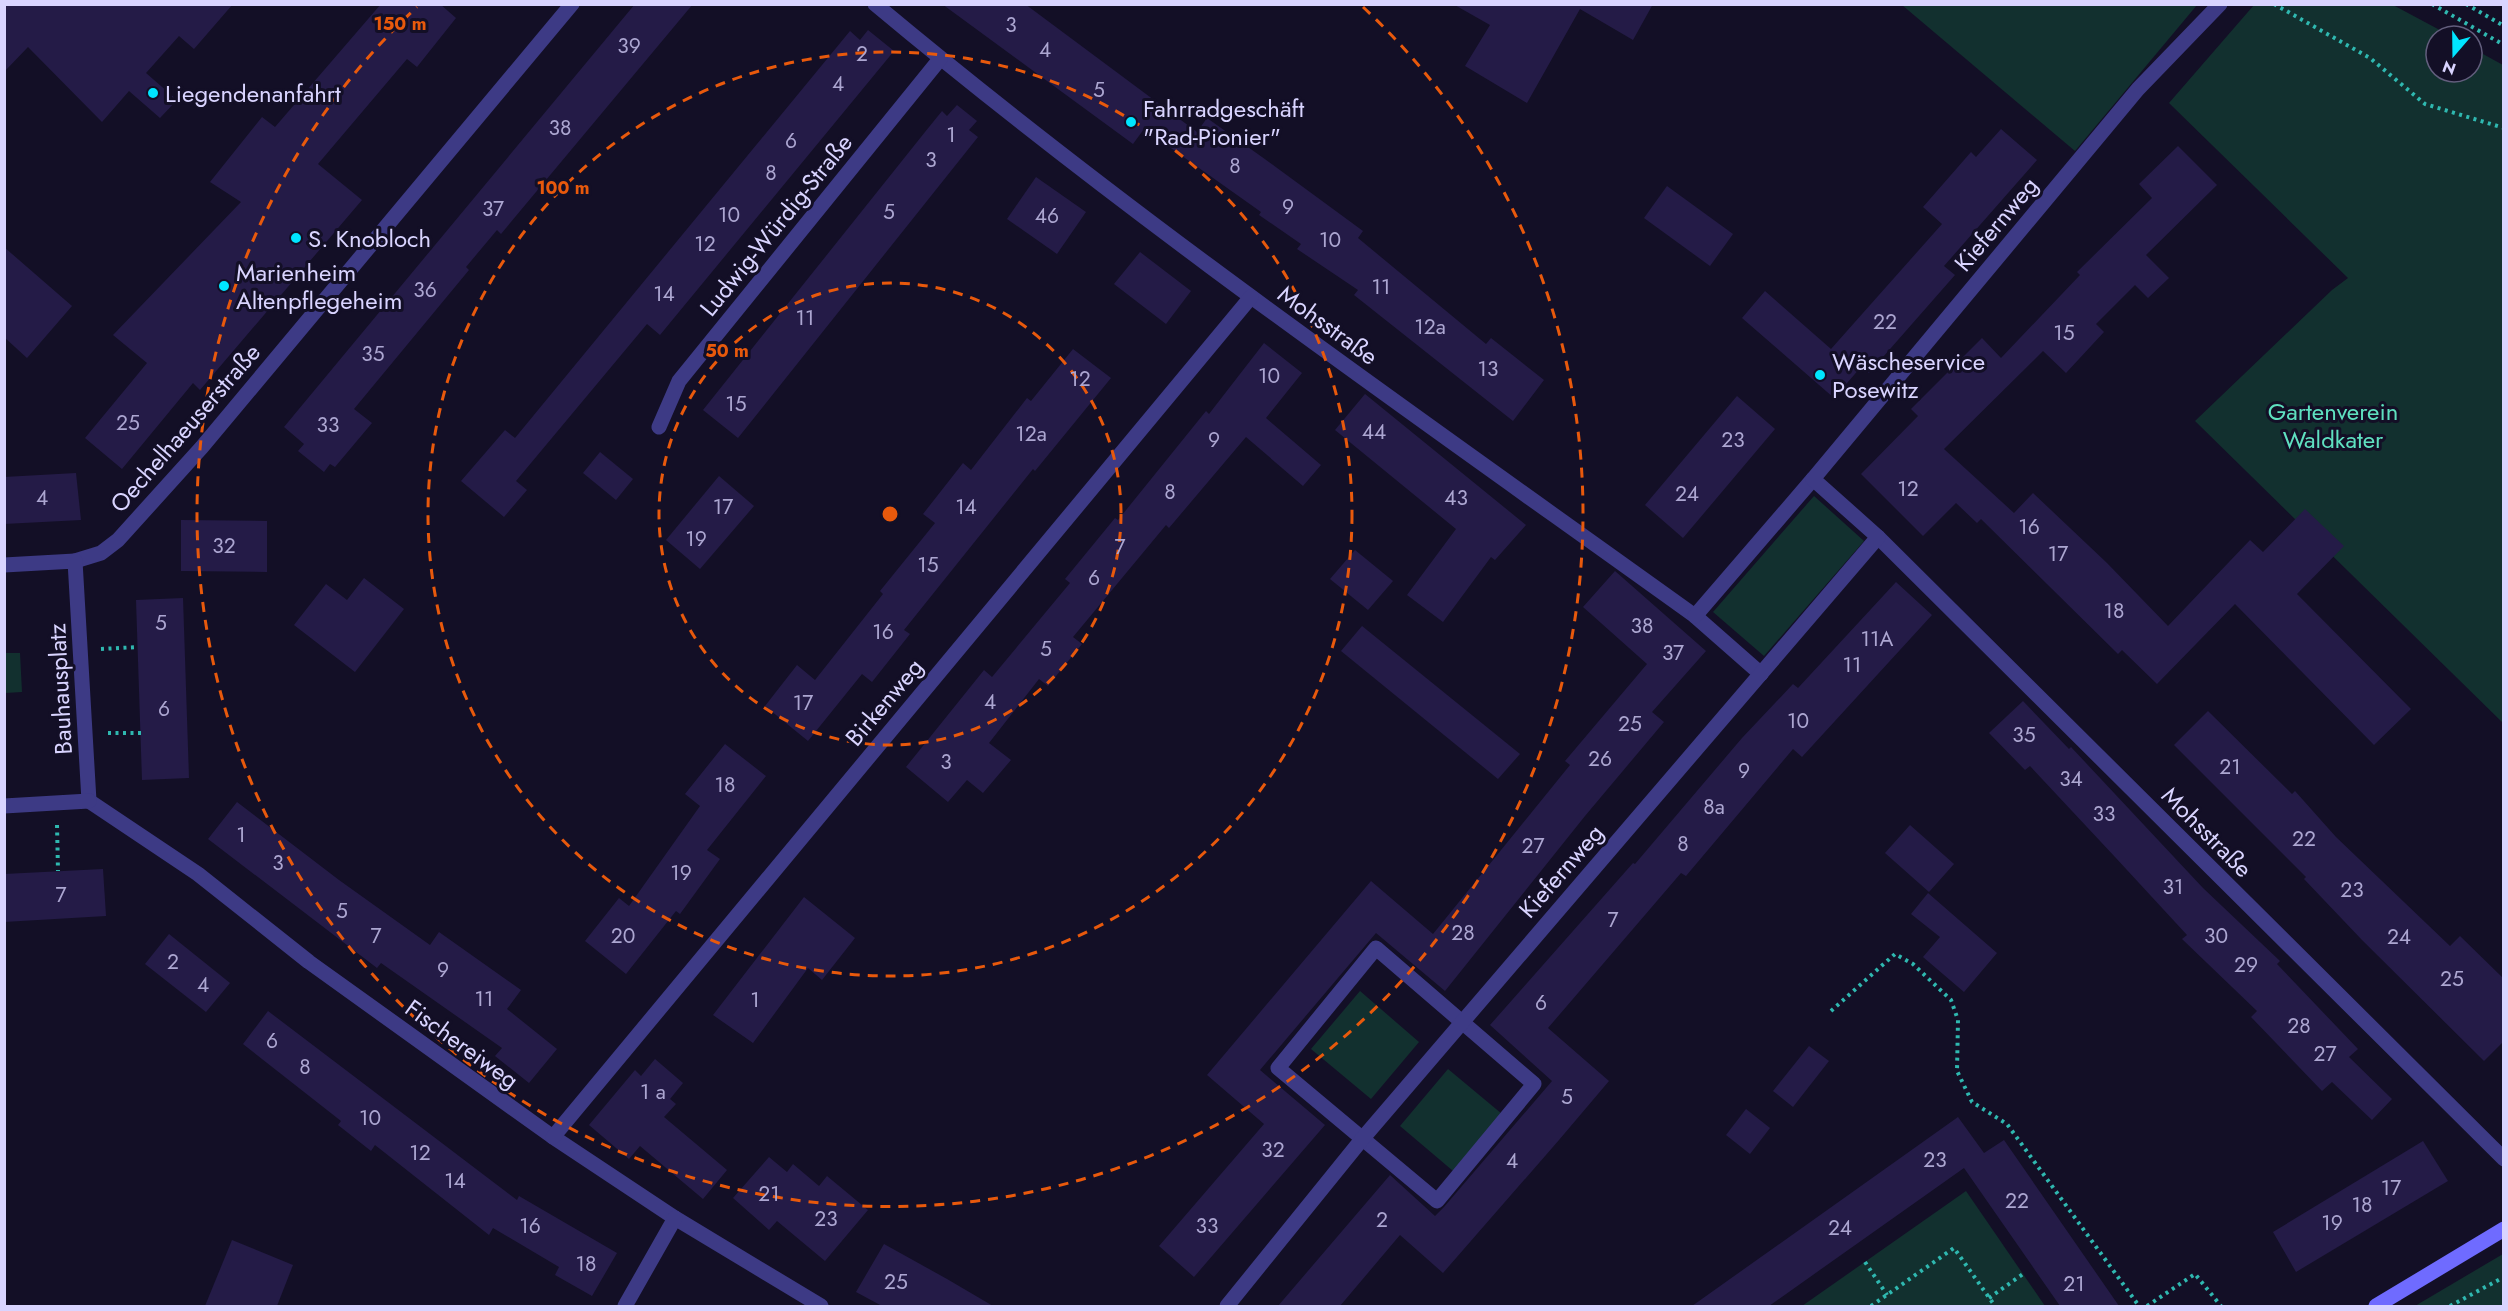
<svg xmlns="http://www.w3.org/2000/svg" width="2508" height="1311" font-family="Jost,sans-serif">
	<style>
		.green { fill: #12302f }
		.building { fill: #241b47 }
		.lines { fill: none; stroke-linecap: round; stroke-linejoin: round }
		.path { stroke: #2fb8b0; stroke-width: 4; stroke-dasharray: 3 4.5; stroke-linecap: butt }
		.service { stroke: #3d3a85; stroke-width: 15 }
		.minor { stroke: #3d3a85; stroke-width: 15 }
		.secondary { stroke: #6f6bff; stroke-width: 15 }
		.ring { fill: none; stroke: #e8590c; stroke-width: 3; stroke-dasharray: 10 8 }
		.poi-dot { fill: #00e5ff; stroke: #130f26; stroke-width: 2 }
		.labels { text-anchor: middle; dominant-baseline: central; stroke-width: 6; stroke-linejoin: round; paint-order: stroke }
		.number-label { font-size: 21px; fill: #aca6d1 }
		.poi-label { font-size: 24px; fill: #d9d4ff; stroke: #130f26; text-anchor: start }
		.street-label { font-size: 24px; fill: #d9d4ff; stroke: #130f26 }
		.park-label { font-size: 24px; fill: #5fe0c0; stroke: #130f26 }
		.centre { fill: #e8590c; stroke: #130f26; stroke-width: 3 }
		.ring-label { font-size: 18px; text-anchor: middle; font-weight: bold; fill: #e8590c; stroke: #130f26; stroke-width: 6; stroke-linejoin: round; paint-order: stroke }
	</style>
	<rect width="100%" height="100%" fill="#130f26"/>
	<!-- green -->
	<g class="green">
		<path d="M1902 5H2197L2075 151Z"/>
		<path d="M2254 5H2393L2451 36H2436V72H2472V48L2503 65V723L2195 421 2332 290 2348 278 2169 103Z"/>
		<path d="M1814 496 1864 541 1764 656 1713 612Z"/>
		<path d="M5 653H20L22 692 5 693Z"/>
		<path d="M1360 991 1419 1042 1371 1099 1311 1049Z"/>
		<path d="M1448 1069 1508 1119 1459 1176 1400 1126Z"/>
		<path d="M1966 1191 2045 1306H1802Z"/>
		<path d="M2503 1254V1306H2415Z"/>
	</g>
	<!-- building -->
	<g class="building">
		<path d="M4 4H233L194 49 179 36 146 73 177 100 160 118 129 91 102 122 28 47 4 72Z"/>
		<path d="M381 4H440L456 18 417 67 407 59 318 164 362 200 200 390 193 383 122 469 85 438 147 363 113 335 241 202 210 182 262 117 275 127Z"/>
		<path d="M635 4H693L501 234 497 230 466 267 469 270 354 409 372 423 335 467 330 464 324 472 298 451 304 444 284 427Z"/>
		<path d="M942 4H1025L1197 132 1207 118 1262 157 1363 231 1358 238 1486 344 1491 338 1544 380 1513 421 1354 295 1358 290 1297 249 1301 244 1259 215 1261 212 1144 129 1133 144Z"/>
		<path d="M1453 4H1653L1633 40 1580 9 1527 103 1465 66 1490 25Z"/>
		<path d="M868 30 894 51 660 335 647 324 516 481 527 490 504 517 461 481 505 430 515 438 850 31 860 40Z"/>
		<path d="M957 105 977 121 969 130 978 137 738 438 703 410 925 132 942 111 947 116Z"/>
		<path d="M2001 129 2037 160 1944 266 1955 275 1869 373 1861 367 1834 398 1742 318 1765 291 1831 349 1942 224 1923 207 1971 152 1976 157Z"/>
		<path d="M2178 146 2217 185 2146 255 2169 278 2148 298 2135 285 2096 324 2104 332 2066 373 2043 351 1944 449 2014 513 2033 493 2107 563 2168 626 2250 540 2263 552 2305 509 2344 546 2297 594 2411 709 2374 745 2235 604 2157 684 2122 650 2118 654 1981 519 1977 523 1956 503 1923 536 1861 474 1918 416 1911 409 1982 338 2001 358 2080 275 2077 272 2152 198 2139 184Z"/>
		<path d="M1036 177 1086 212 1057 254 1007 219Z"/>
		<path d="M1667 186 1733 234 1710 266 1644 218Z"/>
		<path d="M4 247 72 306 27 358 4 337Z"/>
		<path d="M1140 252 1191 291 1166 324 1114 284Z"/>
		<path d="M1264 343 1302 373 1266 418 1321 465 1303 486 1246 437 1169 528 1166 525 1073 637 1082 644 1048 686 1039 679 989 743 1011 760 983 793 967 780 948 802 906 767 984 670 992 677 1070 583 1065 579 1115 518 1118 520 1206 411 1209 414Z"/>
		<path d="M1073 349 1111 378 1035 471 1033 469 904 630 910 634 872 682 862 674 808 741 765 706 797 665 815 680 883 594 880 591 935 523 923 514 963 463 971 470 1027 398 1031 401Z"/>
		<path d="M1365 394 1526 525 1495 560 1491 557 1443 622 1407 595 1456 529 1335 430Z"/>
		<path d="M1737 396 1775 429 1683 538 1645 505Z"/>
		<path d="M600 452 633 479 616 500 583 473Z"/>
		<path d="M76 473 81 520 4 524V477Z"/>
		<path d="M719 476 754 506 700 569 666 540Z"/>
		<path d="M181 520 267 521V572L181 571Z"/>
		<path d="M1355 550 1393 581 1368 610 1330 579Z"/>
		<path d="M1615 571 1706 651 1652 712 1664 722 1585 816 1445 991 1376 933 1260 1070 1325 1125 1194 1277 1159 1246 1264 1124 1207 1075 1371 881 1433 934 1570 765 1565 761 1647 664 1583 607Z"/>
		<path d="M364 578 404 609 355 672 294 625 326 584 347 600Z"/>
		<path d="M1896 582 1932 615 1802 757 1793 749 1686 876 1681 873 1548 1028 1609 1081 1559 1140 1443 1273 1400 1235 1340 1306H1278L1390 1175 1435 1216 1444 1207 1552 1081 1490 1025 1633 863 1635 864 1742 738 1793 684 1798 688Z"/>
		<path d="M183 598 189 778 142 780 136 600Z"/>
		<path d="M1362 626 1520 754 1498 779 1341 651Z"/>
		<path d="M2023 701 2069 749 2071 747 2203 888 2280 961 2277 964 2358 1049 2349 1057 2392 1099 2372 1120 2332 1082 2322 1091 2251 1017 2257 1011 2182 939 2187 935 2115 857 2030 766 2025 770 1989 733Z"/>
		<path d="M2208 711 2292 794 2295 791 2336 837 2450 946 2460 936 2504 979V1041L2484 1061 2362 940 2304 879 2306 877 2174 745Z"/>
		<path d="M725 744 766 776 707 850 720 859 680 914 676 911 626 974 585 941 619 898 629 906 700 806 685 794Z"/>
		<path d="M237 802 339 880 430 945 439 932 521 990 507 1009 557 1049 529 1083 495 1056 502 1048 381 963 377 968 208 839Z"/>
		<path d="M1910 825 1954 864 1929 892 1885 853Z"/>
		<path d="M103 869 106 916 4 922V874Z"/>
		<path d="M1928 893 1997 953 1964 992 1923 957 1940 937 1911 914Z"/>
		<path d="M804 897 855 938 822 980 808 968 753 1043 713 1015Z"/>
		<path d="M169 934 230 983 206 1012 145 964Z"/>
		<path d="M268 1011 517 1200 519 1196 617 1253 592 1296 555 1275 559 1267 493 1228 489 1235 375 1145 371 1151 338 1125 341 1121 243 1044Z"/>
		<path d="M1809 1046 1829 1061 1793 1107 1773 1091Z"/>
		<path d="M655 1059 683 1083 670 1099 676 1104 664 1117 727 1170 703 1199 640 1146 629 1159 589 1125 635 1070 641 1076Z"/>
		<path d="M1746 1109 1770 1128 1750 1154 1726 1135Z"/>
		<path d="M1958 1117 1984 1153 2004 1140 2119 1306H2060L1964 1168 1769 1306H1692Z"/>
		<path d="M2423 1141 2448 1181 2296 1272 2273 1232Z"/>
		<path d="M769 1157 787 1172 793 1164 819 1186 827 1176 868 1210 825 1261 777 1221 769 1230 733 1198Z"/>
		<path d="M232 1240 293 1265 277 1306H205Z"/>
		<path d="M884 1244 947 1279 993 1306H882L856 1292Z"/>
	</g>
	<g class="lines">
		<!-- path -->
		<g class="path">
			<path d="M2274 4 2370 58 2425 104 2504 128"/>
			<path d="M2432 4 2504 45"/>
			<path d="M2466 4 2504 26"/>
			<path d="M101 649 138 647"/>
			<path d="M108 733H141"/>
			<path d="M57 825 58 871"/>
			<path d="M1831 1011 1895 954 1913 964 1951 1000 1958 1020 1957 1071 1972 1102 2007 1124 2139 1306"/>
			<path d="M1865 1262 1887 1295"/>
			<path d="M1989 1298 2023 1274"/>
			<path d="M1871 1306 1954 1248 1995 1306"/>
			<path d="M2147 1306 2195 1274 2221 1306"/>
			<path d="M2450 1306 2504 1277"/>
		</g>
		<!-- service -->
		<path class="service" d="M1376 948 1534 1084 1437 1201 1278 1068Z"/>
		<!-- minor -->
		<g class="minor">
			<path d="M875 4C1137 223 1418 417 1695 616L1761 674"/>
			<path d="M659 427 679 381 940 59"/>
			<path d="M1878 537 2504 1159"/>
			<path d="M75 561 101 553 118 540 202 447 572 4"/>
			<path d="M4 565 75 561 89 801"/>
			<path d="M1695 616 1813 479"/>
			<path d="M89 801 198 874 309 962 553 1137 675 1218 821 1306"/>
			<path d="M4 806 89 801"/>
			<path d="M553 1137 1251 297"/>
			<path d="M625 1306 675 1218"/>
			<path d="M1227 1306 1363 1138 1878 537 1813 479 2138 89 2220 4"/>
		</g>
		<!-- secondary -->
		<path class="secondary" d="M2376 1306 2504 1229"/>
	</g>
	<!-- distance rings -->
	<g class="ring">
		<circle cx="890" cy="514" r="231"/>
		<circle cx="890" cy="514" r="462"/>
		<path d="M1363 7A693 693 0 1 1 417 7"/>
	</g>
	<!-- markers -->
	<g class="poi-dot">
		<circle cx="153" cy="93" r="6"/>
		<circle cx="1131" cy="122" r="6"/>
		<circle cx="296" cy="238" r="6"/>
		<circle cx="224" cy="286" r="6"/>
		<circle cx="1820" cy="375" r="6"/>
	</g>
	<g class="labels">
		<!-- number labels -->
		<g class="number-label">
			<text x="1011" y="25">3</text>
			<text x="629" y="46">39</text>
			<text x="1045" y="50">4</text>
			<text x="862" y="54">2</text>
			<text x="838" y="84">4</text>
			<text x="1099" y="90">5</text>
			<text x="560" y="128">38</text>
			<text x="951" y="135">1</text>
			<text x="791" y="141">6</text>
			<text x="931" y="160">3</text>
			<text x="1235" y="166">8</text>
			<text x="771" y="173">8</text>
			<text x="1288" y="207">9</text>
			<text x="493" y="209">37</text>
			<text x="889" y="212">5</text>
			<text x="729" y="215">10</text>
			<text x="1047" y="216">46</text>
			<text x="1330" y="240">10</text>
			<text x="705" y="244">12</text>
			<text x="1381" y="287">11</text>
			<text x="425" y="290">36</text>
			<text x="664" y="294">14</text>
			<text x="805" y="318">11</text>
			<text x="1885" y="322">22</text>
			<text x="1430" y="327">12a</text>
			<text x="2064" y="333">15</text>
			<text x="373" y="354">35</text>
			<text x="1488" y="369">13</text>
			<text x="1269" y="376">10</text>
			<text x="1080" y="379">12</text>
			<text x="736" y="404">15</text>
			<text x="128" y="423">25</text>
			<text x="328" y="425">33</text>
			<text x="1374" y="432">44</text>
			<text x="1031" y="434">12a</text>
			<text x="1214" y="440">9</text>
			<text x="1733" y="440">23</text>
			<text x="1908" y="489">12</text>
			<text x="1170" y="492">8</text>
			<text x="1687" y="494">24</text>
			<text x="42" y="498">4</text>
			<text x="1456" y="498">43</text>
			<text x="723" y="507">17</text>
			<text x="966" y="507">14</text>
			<text x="2029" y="527">16</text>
			<text x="696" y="539">19</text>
			<text x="224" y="546">32</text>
			<text x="1120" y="547">7</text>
			<text x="2058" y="554">17</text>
			<text x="928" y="565">15</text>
			<text x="1094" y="578">6</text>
			<text x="2114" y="611">18</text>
			<text x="161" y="623">5</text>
			<text x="1642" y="626">38</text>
			<text x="883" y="632">16</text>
			<text x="1877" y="639">11A</text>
			<text x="1046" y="649">5</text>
			<text x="1673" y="653">37</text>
			<text x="1852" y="665">11</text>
			<text x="990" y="702">4</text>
			<text x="803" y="703">17</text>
			<text x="164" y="709">6</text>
			<text x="1798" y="721">10</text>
			<text x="1630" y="724">25</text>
			<text x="2024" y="735">35</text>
			<text x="1600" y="759">26</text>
			<text x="946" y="762">3</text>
			<text x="2230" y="767">21</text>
			<text x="1744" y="771">9</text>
			<text x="2071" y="779">34</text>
			<text x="725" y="785">18</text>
			<text x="1714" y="807">8a</text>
			<text x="2104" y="814">33</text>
			<text x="241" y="835">1</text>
			<text x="2304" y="839">22</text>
			<text x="1683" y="844">8</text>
			<text x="1533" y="846">27</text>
			<text x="278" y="863">3</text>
			<text x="681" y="873">19</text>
			<text x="2173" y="887">31</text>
			<text x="2352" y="890">23</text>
			<text x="61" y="895">7</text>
			<text x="342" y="911">5</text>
			<text x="1613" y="920">7</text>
			<text x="1463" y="933">28</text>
			<text x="376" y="936">7</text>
			<text x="623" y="936">20</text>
			<text x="2216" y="936">30</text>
			<text x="2399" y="937">24</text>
			<text x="173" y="962">2</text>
			<text x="2246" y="965">29</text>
			<text x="443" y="970">9</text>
			<text x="2452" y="979">25</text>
			<text x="203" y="985">4</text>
			<text x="484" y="999">11</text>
			<text x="755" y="1000">1</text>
			<text x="1541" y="1003">6</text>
			<text x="2299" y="1026">28</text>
			<text x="272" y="1041">6</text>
			<text x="2325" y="1054">27</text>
			<text x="305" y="1067">8</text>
			<text x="653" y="1092">1 a</text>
			<text x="1567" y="1097">5</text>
			<text x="370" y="1118">10</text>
			<text x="1273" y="1150">32</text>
			<text x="420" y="1153">12</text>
			<text x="1935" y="1160">23</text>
			<text x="1512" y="1161">4</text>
			<text x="455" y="1181">14</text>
			<text x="2391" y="1188">17</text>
			<text x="769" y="1194">21</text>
			<text x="2017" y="1201">22</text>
			<text x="2362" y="1205">18</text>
			<text x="826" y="1219">23</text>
			<text x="1382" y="1220">2</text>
			<text x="2332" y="1223">19</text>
			<text x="530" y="1226">16</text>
			<text x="1207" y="1226">33</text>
			<text x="1840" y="1228">24</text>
			<text x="586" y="1264">18</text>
			<text x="896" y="1282">25</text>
			<text x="2074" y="1284">21</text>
		</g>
		<!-- poi labels -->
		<g class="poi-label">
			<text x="165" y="93">Liegendenanfahrt</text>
			<text x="1143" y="108">Fahrradgeschäft<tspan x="1143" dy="28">"Rad-Pionier"</tspan></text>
			<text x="308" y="238">S. Knobloch</text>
			<text x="236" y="272">Marienheim<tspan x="236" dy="28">Altenpflegeheim</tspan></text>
			<text x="1832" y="361">Wäscheservice<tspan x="1832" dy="28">Posewitz</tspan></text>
		</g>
		<!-- street labels -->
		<g class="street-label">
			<text transform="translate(1996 224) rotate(-50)">Kiefernweg</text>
			<text transform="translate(776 225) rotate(-51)">Ludwig-Würdig-Straße</text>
			<text transform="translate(1328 325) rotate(36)">Mohsstraße</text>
			<text transform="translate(185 428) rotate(-49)">Oechelhaeuserstraße</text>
			<text transform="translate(60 689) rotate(-93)">Bauhausplatz</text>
			<text transform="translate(884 702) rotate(-50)">Birkenweg</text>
			<text transform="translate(2207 832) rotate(45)">Mohsstraße</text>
			<text transform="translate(1561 871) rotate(-49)">Kiefernweg</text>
			<text transform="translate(462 1044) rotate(36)">Fischereiweg</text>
		</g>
		<!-- park labels -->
		<g class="park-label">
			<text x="2333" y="411">Gartenverein<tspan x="2333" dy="28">Waldkater</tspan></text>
		</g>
	</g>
	<circle cx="890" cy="514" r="9" class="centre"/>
	<g class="ring-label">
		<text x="400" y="30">150 m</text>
		<text x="563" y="194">100 m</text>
		<text x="727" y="357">50 m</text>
	</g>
	<!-- border -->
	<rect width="2508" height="1311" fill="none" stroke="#d9d4ff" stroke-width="12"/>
	<!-- north arrow -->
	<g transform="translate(2454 54) rotate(200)"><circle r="28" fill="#130f26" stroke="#625e7d" stroke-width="1.5"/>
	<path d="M0-4.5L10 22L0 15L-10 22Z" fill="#00e5ff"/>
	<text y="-9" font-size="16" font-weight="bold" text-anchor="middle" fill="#d9d4ff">N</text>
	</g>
</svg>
